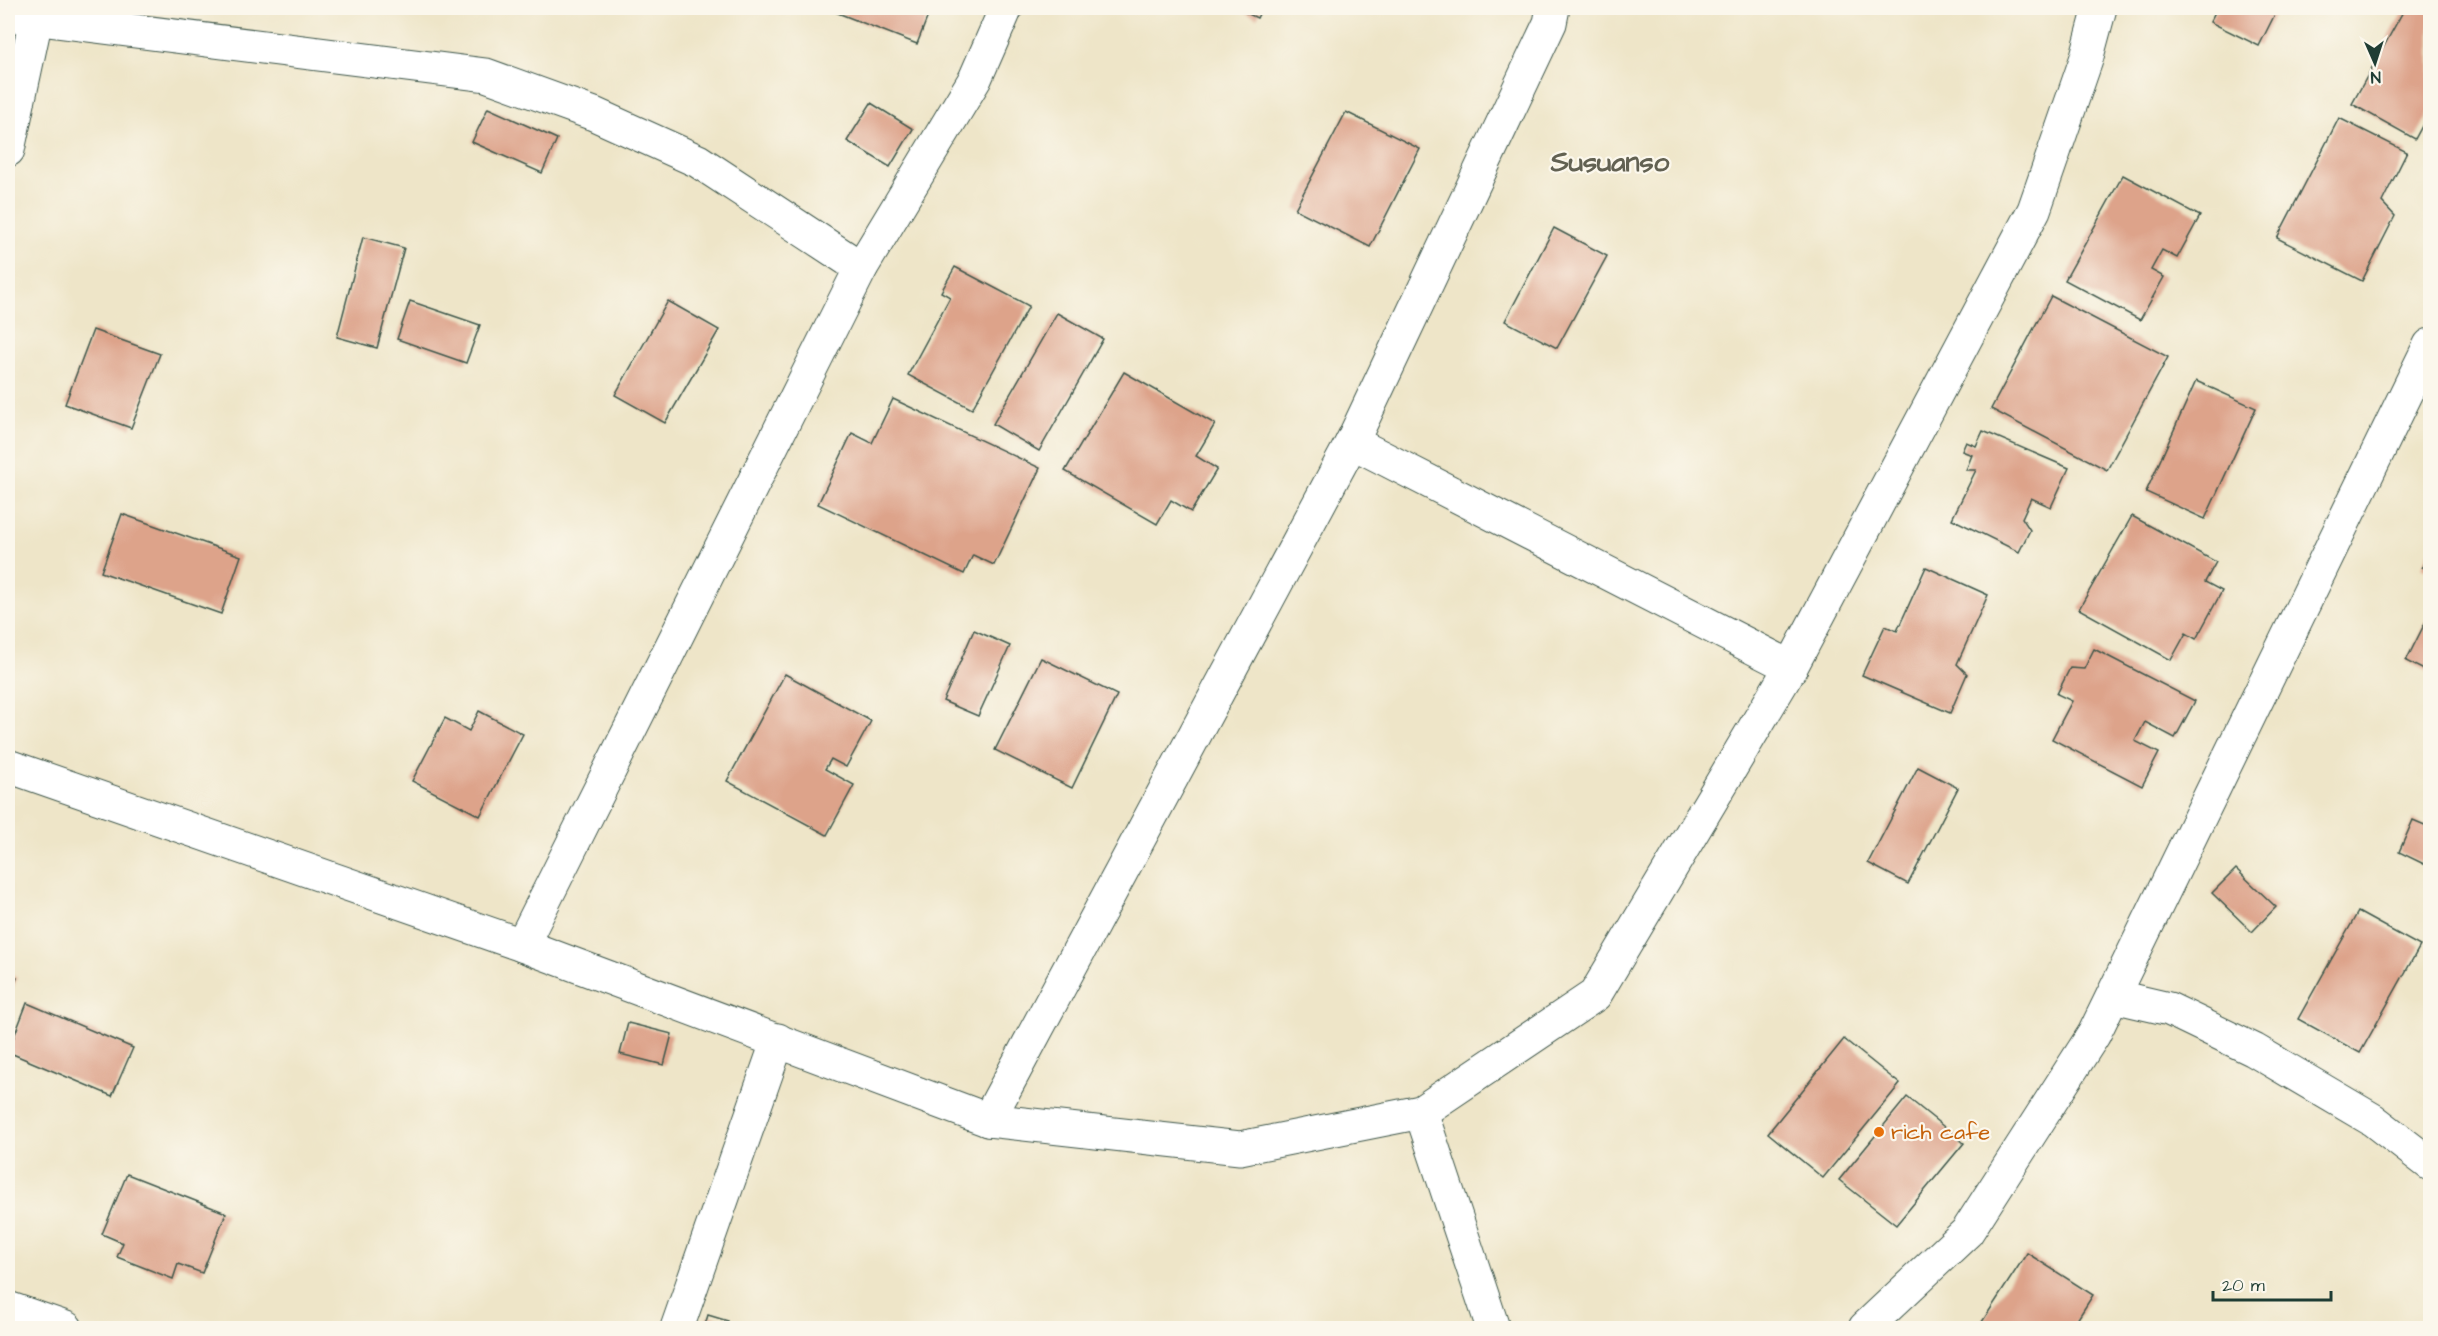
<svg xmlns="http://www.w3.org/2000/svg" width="2438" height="1336" font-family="'Architects Daughter',sans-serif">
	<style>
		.building { fill: #dda38a }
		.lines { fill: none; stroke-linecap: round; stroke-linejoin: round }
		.minor-casing { stroke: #3e564a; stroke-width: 35 }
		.minor { stroke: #fff; stroke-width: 33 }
		.food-dot { fill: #e8710a; stroke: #fbf7ec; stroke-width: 2 }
		.labels { text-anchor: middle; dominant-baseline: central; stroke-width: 4.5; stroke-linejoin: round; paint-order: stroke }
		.food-label { font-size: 22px; fill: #c56008; stroke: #fbf7ec; text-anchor: start }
		.district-label { font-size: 28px; font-weight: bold; fill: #626152; stroke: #fbf7ec }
	</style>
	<rect width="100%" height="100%" fill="#fbf7ec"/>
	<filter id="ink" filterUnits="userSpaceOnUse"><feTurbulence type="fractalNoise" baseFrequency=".0167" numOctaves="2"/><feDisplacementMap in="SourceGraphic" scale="12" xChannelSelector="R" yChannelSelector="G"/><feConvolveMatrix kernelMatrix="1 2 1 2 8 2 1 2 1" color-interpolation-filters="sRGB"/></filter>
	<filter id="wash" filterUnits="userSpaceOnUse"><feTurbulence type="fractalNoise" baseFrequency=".008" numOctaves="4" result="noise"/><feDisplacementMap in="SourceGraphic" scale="24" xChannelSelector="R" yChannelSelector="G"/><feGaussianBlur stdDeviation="1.35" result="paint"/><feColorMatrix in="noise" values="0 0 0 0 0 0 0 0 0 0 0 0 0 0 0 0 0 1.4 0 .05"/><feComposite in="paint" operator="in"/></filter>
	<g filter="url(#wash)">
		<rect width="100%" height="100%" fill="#eee5c8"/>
		<g id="blocks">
			<!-- building -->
			<g class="building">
				<path d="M825 8H931L917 44Z"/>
				<path d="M1236 8H1262L1257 18Z"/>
				<path d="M2217 8H2278L2259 46 2210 22Z"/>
				<path d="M2405 8H2424L2430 11V111L2415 139 2352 104Z"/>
				<path d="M871 103 913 129 890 167 847 141Z"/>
				<path d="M488 108 557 139 542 173 472 142Z"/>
				<path d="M1346 112 1420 149 1370 247 1295 209Z"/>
				<path d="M2339 118 2407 152 2382 202 2395 216 2362 281 2277 238Z"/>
				<path d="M2123 175 2200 216 2177 258 2162 250 2151 270 2164 277 2140 320 2065 280Z"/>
				<path d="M1554 228 1607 256 1557 348 1505 321Z"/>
				<path d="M363 237 404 248 377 348 337 337Z"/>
				<path d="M955 267 1029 306 972 409 908 375 950 297 941 292Z"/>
				<path d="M2051 296 2168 357 2107 470 1991 409Z"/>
				<path d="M410 301 480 325 466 363 397 339Z"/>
				<path d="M668 301 719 330 665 423 615 395Z"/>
				<path d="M1057 313 1103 339 1039 451 993 424Z"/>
				<path d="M93 330 160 354 131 428 65 404Z"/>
				<path d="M1124 372 1215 424 1196 456 1217 469 1191 512 1171 500 1157 524 1065 471Z"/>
				<path d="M2196 381 2256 408 2205 519 2146 492Z"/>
				<path d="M893 399 1040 468 994 565 973 555 964 574 818 504 852 433 872 443Z"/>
				<path d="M1983 431 2069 468 2051 507 2031 498 2022 518 2030 530 2019 552 1952 519 1976 470H1966L1972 455 1962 451 1966 442 1976 446Z"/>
				<path d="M122 514 241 556 221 614 101 572Z"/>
				<path d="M2132 516 2216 562 2205 582 2222 591 2196 639 2186 633 2171 660 2079 609Z"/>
				<path d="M2430 550V571L2422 567Z"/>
				<path d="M1926 567 1988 595 1957 664 1967 674 1950 713 1862 675 1885 626 1897 631Z"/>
				<path d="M2430 613V673L2406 661Z"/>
				<path d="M974 630 1010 646 978 716 943 701Z"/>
				<path d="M2094 649 2195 701 2175 738 2145 722 2135 741 2159 753 2142 786 2052 739 2072 701 2057 694 2070 668 2084 669Z"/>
				<path d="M1041 658 1117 695 1072 788 995 750Z"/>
				<path d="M785 674 871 721 846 767 831 759 825 769 854 785 827 835 727 781Z"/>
				<path d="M479 711 523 734 480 816 412 781 445 718 469 731Z"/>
				<path d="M1918 767 1958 788 1908 884 1868 863Z"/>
				<path d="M2430 818V867L2399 852 2413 820 2427 826Z"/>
				<path d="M2236 869 2276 907 2252 932 2212 893Z"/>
				<path d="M2358 912 2420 946 2360 1053 2298 1019Z"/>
				<path d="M8 974 17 978 8 999Z"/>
				<path d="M27 1003 133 1048 112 1096 8 1052Z"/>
				<path d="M628 1023 672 1034 664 1065 620 1054Z"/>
				<path d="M1844 1039 1900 1084 1823 1178 1768 1133Z"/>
				<path d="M1907 1097 1964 1143 1896 1225 1839 1180Z"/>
				<path d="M127 1174 226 1213 202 1273 178 1264 173 1279 117 1257 123 1243 102 1234Z"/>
				<path d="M2027 1253 2093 1295 2072 1328H1978Z"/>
				<path d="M708 1315 728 1321 726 1328H704Z"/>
			</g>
		</g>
	</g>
	<g filter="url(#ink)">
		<use href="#blocks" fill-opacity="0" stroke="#3e564a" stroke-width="1.5"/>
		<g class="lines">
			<defs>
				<g id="minor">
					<path d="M8 15 486 75 594 114 698 161 861 268"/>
					<path d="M8 150 36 19"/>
					<path d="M1352 442 1791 667"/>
					<path d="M8 766 522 945 988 1120 1240 1148 1421 1112 1595 995 1791 667 2034 210 2086 60 2100 8"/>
					<path d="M522 945 861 268 975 79 1006 8"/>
					<path d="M2113 996 2169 1009 2254 1050 2373 1120 2430 1164"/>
					<path d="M1421 1112 1493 1328"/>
					<path d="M988 1120 1352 442 1550 23 1553 8"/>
					<path d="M8 1308 66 1328"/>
					<path d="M677 1328 778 1040"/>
					<path d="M1865 1328 1967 1232 2094 1034 2430 345"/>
				</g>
			</defs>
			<!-- minor casing -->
			<use href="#minor" class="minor-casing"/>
			<!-- minor -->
			<use href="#minor" class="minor"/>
		</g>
	</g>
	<!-- markers -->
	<circle class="food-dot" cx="1879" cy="1132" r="6"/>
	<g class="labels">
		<!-- food labels -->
		<g class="food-label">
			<text x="1891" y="1132">rich cafe</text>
		</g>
		<!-- district labels -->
		<g class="district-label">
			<text x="1610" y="162">Susuanso</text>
		</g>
	</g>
	<!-- margin -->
	<rect width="2438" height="1336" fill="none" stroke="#fbf7ec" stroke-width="30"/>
	<!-- north arrow -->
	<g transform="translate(2375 63) rotate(177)" stroke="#fbf7ec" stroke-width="4.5" paint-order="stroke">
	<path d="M0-4.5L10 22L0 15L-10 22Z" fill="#1f3d34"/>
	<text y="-9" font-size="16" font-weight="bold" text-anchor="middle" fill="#1f3d34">N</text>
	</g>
	<!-- scale -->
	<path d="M2213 1291v9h118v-9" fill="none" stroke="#1f3d34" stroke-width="3"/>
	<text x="2222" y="1291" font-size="18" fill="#1f3d34" stroke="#fbf7ec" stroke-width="4.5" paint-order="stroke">20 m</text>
</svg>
